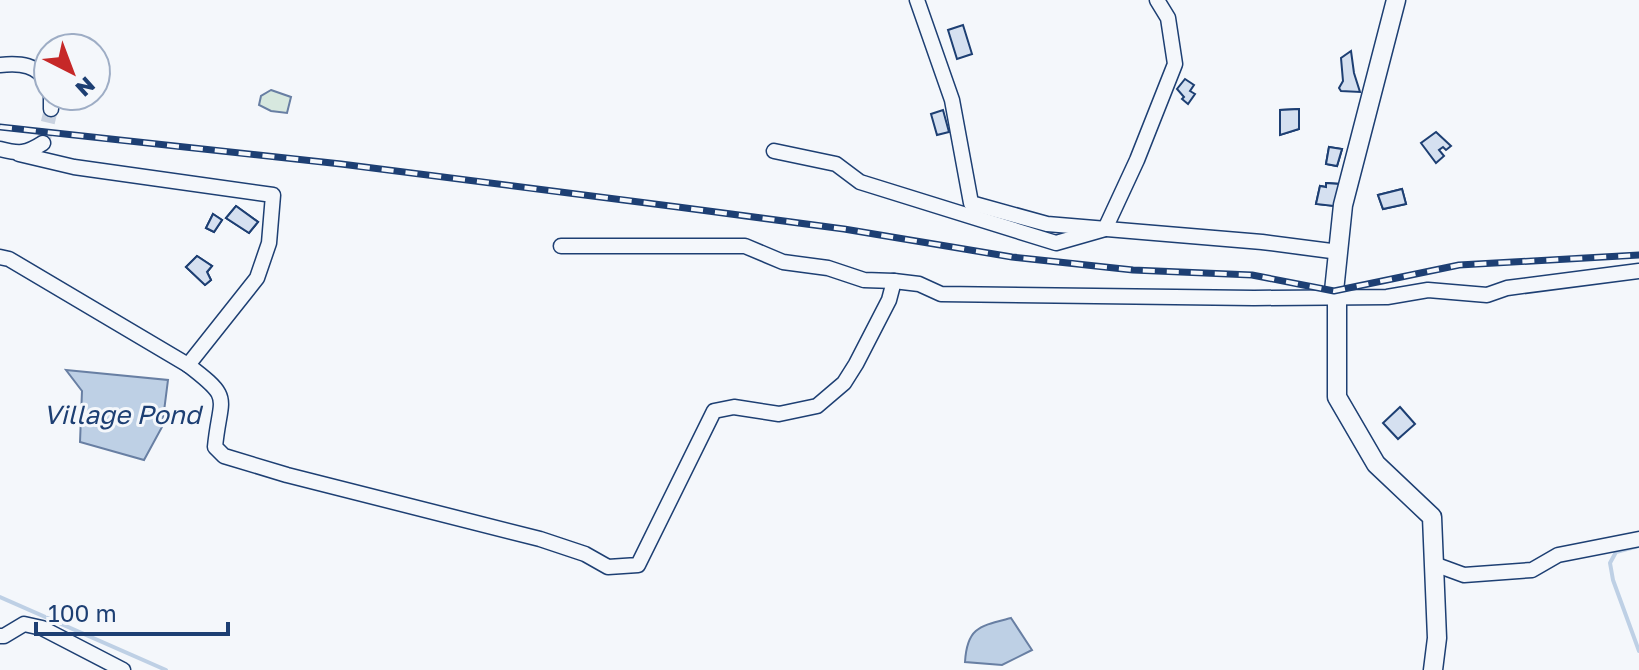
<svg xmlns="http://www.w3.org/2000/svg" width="1639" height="670" font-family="'Golos Text',sans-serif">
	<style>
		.green { fill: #d7e8df; stroke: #687fa3; stroke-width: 2 }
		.water { fill: #bed0e5; stroke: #687fa3; stroke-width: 2 }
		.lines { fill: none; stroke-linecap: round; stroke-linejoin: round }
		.stream { stroke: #bed0e5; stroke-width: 4 }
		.building { fill: #d5e0f0; stroke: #1d3f73; stroke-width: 2 }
		.minor-tunnel { stroke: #c9d2e0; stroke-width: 14; stroke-dasharray: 14 7; stroke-linecap: butt }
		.minor-casing { stroke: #1d3f73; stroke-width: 17 }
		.major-casing { stroke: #1d3f73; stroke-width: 21 }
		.minor { stroke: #f4f7fb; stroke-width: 14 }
		.major { stroke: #f4f7fb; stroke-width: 18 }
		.rail-casing { stroke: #1d3f73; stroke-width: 7 }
		.rail { stroke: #f4f7fb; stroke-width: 4; stroke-dasharray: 12; stroke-linecap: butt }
		.labels { text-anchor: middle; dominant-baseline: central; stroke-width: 6; stroke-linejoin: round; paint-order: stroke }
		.water-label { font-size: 26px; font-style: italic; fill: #1d3f73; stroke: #f4f7fb }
	</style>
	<rect width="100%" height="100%" fill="#f4f7fb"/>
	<!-- green -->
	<path class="green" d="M271 90 291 97 287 113 271 111 259 105 261 96Z"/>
	<!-- water -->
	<g class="water">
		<path d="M66 370 168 380 162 427 144 460 80 442 82 391Z"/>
		<path d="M1011 618 1032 650 1002 665 965 662C967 627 980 626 1011 618Z"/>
	</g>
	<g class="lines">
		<!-- stream -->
		<g class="stream">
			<path d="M1639 546 1616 552 1610 563 1613 580 1639 651"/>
			<path d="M0 597 166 670"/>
		</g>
	</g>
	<!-- building -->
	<g class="building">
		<path d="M963 25 972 54 957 59 948 30Z"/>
		<path d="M1351 51 1354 73 1360 92 1341 91 1339 88 1343 81 1341 58Z"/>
		<path d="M1185 79 1194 85 1190 91 1195 94 1188 104 1182 99 1184 97 1177 89Z"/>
		<path d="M1299 109V129L1280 135V110Z"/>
		<path d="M1299 109V129L1280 135V110Z"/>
		<path d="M943 110 949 132 937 135 931 114Z"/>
		<path d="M1436 132 1451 146 1446 150 1443 147 1439 150 1444 156 1436 163 1421 143Z"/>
		<path d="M1329 147 1342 149 1337 166 1326 164Z"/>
		<path d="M1329 147 1342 149 1337 166 1326 164Z"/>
		<path d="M1326 183 1340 184 1334 206 1316 204 1320 186 1326 187Z"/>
		<path d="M1326 183 1340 184 1334 206 1316 204 1320 186 1326 187Z"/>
		<path d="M1402 189 1406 204 1383 209 1378 195Z"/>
		<path d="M1402 189 1406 204 1383 209 1378 195Z"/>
		<path d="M236 206 258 222 249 233 226 218Z"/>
		<path d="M236 206 258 222 249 233 226 218Z"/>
		<path d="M213 214 222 220 214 232 206 228Z"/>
		<path d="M213 214 222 220 214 232 206 228Z"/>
		<path d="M197 256 212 266 207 272 211 280 205 285 186 267Z"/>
		<path d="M197 256 212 266 207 272 211 280 205 285 186 267Z"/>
		<path d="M1400 407 1415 424 1398 439 1383 423Z"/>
	</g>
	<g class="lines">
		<!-- minor-tunnel -->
		<path class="minor-tunnel" d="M43 143 51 109"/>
		<defs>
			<g id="minor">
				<path d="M917 0 952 100 971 203 1047 224 1262 242 1339 252"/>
				<path d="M0 65C20 63 38 64 48 84"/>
				<path d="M51 96V109"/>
				<path d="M0 149C19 154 26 154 43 143"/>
				<path d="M774 151 836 164 860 182 1056 243 1105 229 1137 160 1175 64 1168 18 1157 0"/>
				<path d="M19 154 74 167 273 195 269 243 257 278 188 365"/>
				<path d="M561 246H745L783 262 828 268 864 280 894 281"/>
				<path d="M0 257 9 259 188 365C234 400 220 395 215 447L224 456 287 475 540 539 585 554 608 567 638 565 714 411 734 407 779 414 817 406 844 383 856 364 889 300 894 281 919 284 941 294 1254 298 1387 297 1428 290 1487 295 1507 288 1639 271"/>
				<path d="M1434 564 1464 575 1532 570 1558 555 1639 539"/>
				<path d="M0 636H4L24 624 42 628 123 670"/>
			</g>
			<path id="major" d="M1396 0 1343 205 1334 291 1337 297V397L1376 464 1432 517 1437 638 1433 670"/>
		</defs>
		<!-- minor casing -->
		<use href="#minor" class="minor-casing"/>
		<!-- major casing -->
		<use href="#major" class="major-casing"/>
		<!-- minor -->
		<use href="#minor" class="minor"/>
		<!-- major -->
		<use href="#major" class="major"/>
		<defs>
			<path id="rail" d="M0 127 341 164 678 207 844 229 1012 257 1133 270 1252 275 1334 291 1459 265 1639 255"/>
		</defs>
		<!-- rail casing -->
		<use href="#rail" class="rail-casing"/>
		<!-- rail -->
		<use href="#rail" class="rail"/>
	</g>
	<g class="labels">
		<!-- water labels -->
		<g class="water-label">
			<text x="122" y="414">Village Pond</text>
		</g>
	</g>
	<!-- north arrow -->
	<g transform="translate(72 72) rotate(138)"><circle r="38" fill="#f4f7fb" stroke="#9eadc5" stroke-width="2"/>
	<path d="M0-6L14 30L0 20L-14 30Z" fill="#c62828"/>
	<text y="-12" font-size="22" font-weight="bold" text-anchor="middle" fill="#1d3f73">N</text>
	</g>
	<!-- scale -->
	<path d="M36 622v12h192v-12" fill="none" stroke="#1d3f73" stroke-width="4"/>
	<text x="48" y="622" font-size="24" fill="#1d3f73" stroke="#f4f7fb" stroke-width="6" paint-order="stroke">100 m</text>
</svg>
